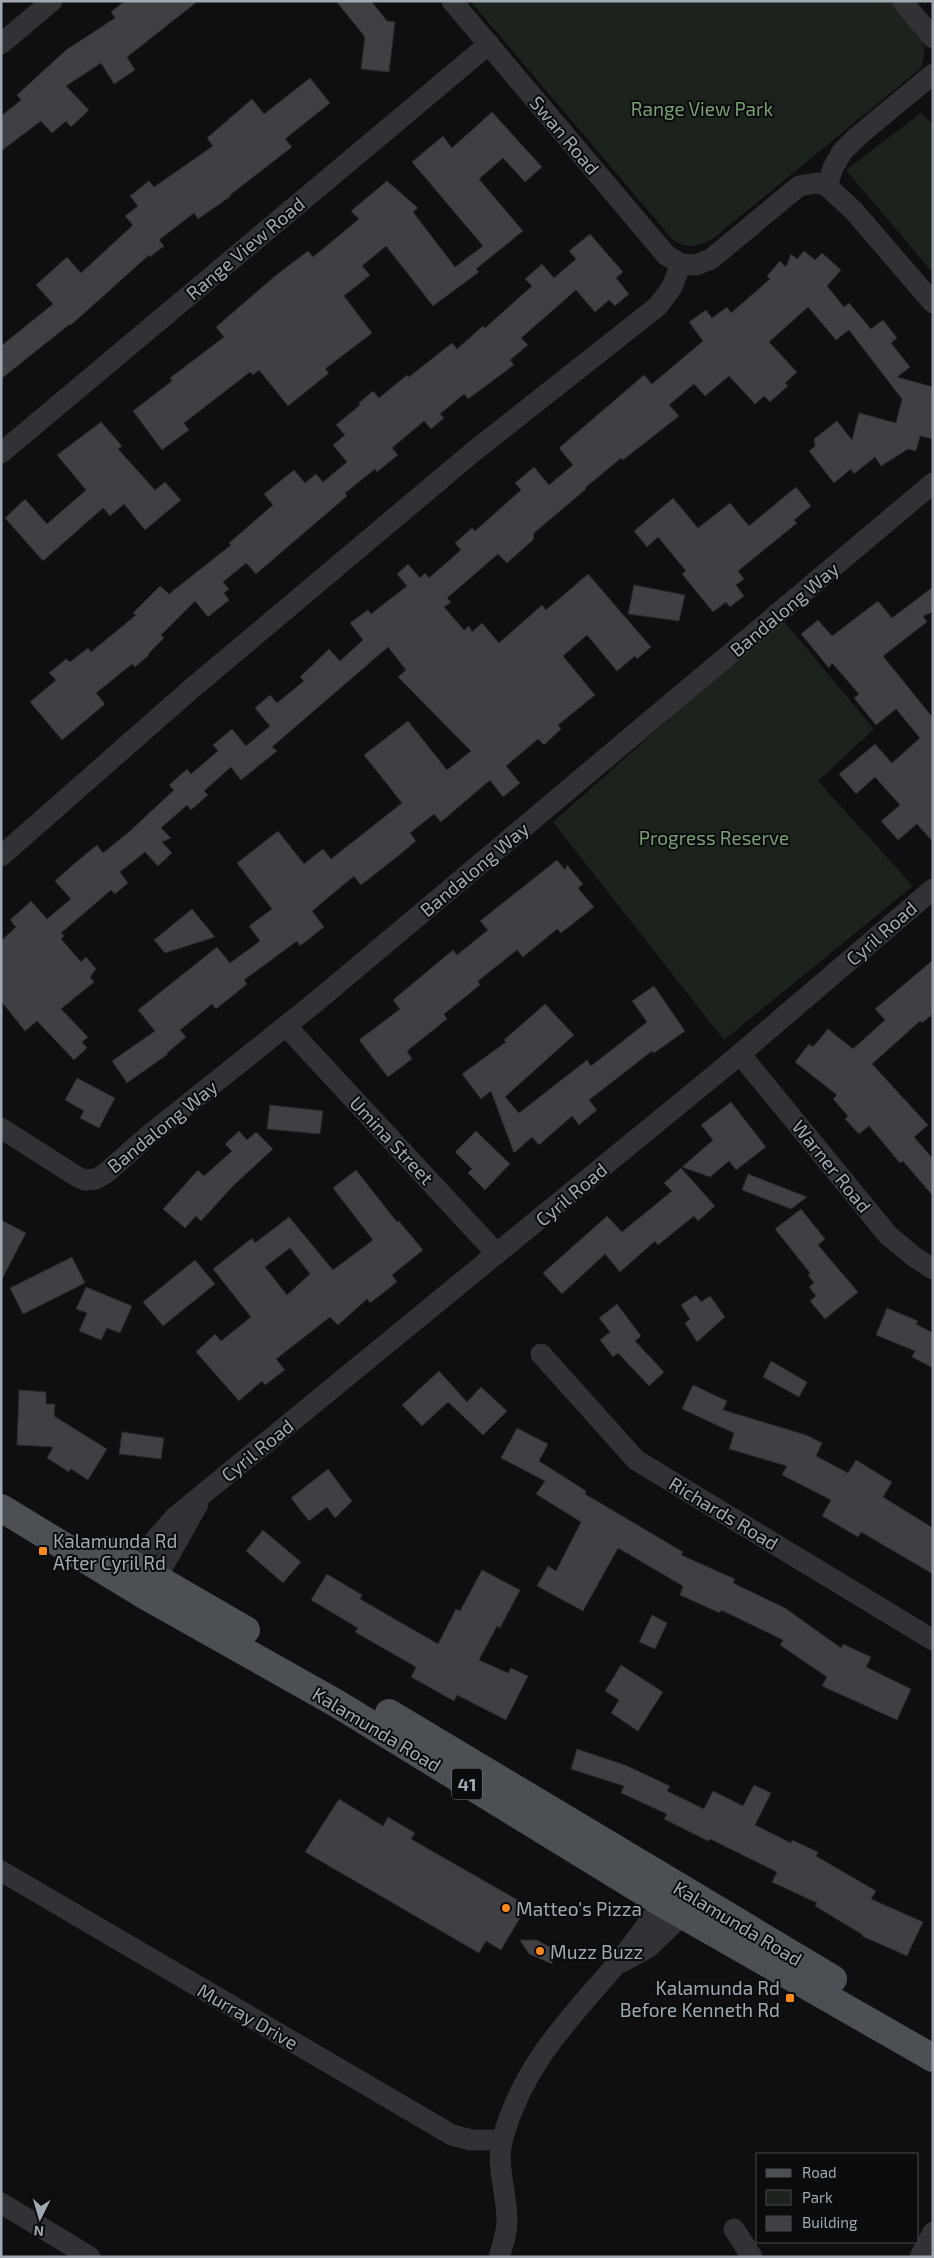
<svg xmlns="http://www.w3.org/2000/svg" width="934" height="2258" font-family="'Exo 2',sans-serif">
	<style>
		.green { fill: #1c231c }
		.building { fill: #3e4044; stroke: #292a2d; fill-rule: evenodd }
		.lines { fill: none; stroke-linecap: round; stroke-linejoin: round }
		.street { stroke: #303236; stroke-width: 21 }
		.primary { stroke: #4c5055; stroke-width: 28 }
		.poi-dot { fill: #f9881f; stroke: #0a0b0c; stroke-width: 2 }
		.labels { text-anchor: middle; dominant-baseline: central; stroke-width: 4; stroke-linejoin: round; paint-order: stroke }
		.shield { fill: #0a0b0c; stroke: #737a80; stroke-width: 1 }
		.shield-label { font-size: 18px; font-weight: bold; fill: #a0a9b2 }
		.park-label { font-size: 19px; fill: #7a9f75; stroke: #0a0b0c }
		.street-label { font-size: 19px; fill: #a0a9b2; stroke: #0a0b0c }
		.poi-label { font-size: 19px; fill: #a0a9b2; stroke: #0a0b0c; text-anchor: start }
	</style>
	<rect width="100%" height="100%" fill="#0f0f11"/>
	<!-- green -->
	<g class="green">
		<path d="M470 1H890C899 12 922 32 924 46 925 53 923 60 922 67L715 237C699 246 690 250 673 240Z"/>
		<path d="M921 113 933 125V273L846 170Z"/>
		<path d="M782 619 874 729 818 781 913 886 724 1040 553 822Z"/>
	</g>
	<!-- building -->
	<g class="building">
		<path d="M125 1H198L127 57 135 70 114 84 101 63 66 86 89 110 71 127 66 121 52 133 41 121 1 151V116L21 100 17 95 66 50 115 18 111 12Z"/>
		<path d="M336 1H371L387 21 395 22 389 72 361 69 365 37Z"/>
		<path d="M310 78 330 103 285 139 292 147 230 195 231 196 198 219 194 213 159 240 164 246 150 257 149 255 71 325 70 324 1 379V346L53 304 36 285 67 257 81 273 133 225 125 216 138 206 130 196 149 181 154 187 213 146 207 138 252 99 264 114Z"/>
		<path d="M492 112 542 167 525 182 503 158 479 179 523 231 476 269 479 272 433 306 386 246 362 266 370 275 344 296 372 333 325 369 329 373 288 406 259 370 253 375 250 372 184 423 189 430 162 450 133 411 172 381 170 378 224 337 216 327 275 276 308 251 313 257 359 219 351 211 387 181 418 208 413 212 455 267 483 246 412 162 443 136 452 148Z"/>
		<path d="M590 234 623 272 616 278 629 294 615 306 609 300 595 312 576 290 521 338 528 345 510 360 514 365 468 399 464 394 440 414 444 418 431 429 424 421 392 448 398 455 377 472 375 469 345 493 347 496 256 574 246 563 223 582 229 589 224 593 229 600 208 617 195 601 161 635 164 638 148 654 149 655 135 667 132 664 96 693 105 704 62 740 30 702 56 680 49 673 66 659 70 662 88 648 91 652 136 615 133 613 160 586 169 594 231 545 229 543 273 505 264 494 294 470 305 483 316 474 323 482 347 462 333 445 345 435 336 425 360 405 359 403 373 391 379 398 407 375 409 377 452 343 457 349 483 326 485 328 532 286 525 279 542 264 554 278 576 259 569 251Z"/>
		<path d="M804 251 815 260 822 253 841 270 827 286 844 307 849 303 871 329 883 320 897 338 891 343 910 367 897 377 933 387V439L920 436 916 451 908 449 881 466 875 457 854 474 851 469 834 483 809 451 815 446 814 439 837 421 852 440 859 413 896 423 902 399 849 330 836 340 808 307 769 342 797 372 785 383 788 386 770 402 764 396 755 404 729 376 705 396 694 384 669 405 679 416 623 460 621 458 585 488 586 489 534 533 533 540 507 563 498 554 447 598 451 602 444 607 464 630 469 626 472 632 482 623 499 643 542 605 546 610 588 574 651 647 637 659 635 656 617 671 587 635 563 656 595 695 558 725 561 729 544 745 538 739 506 766 520 783 503 797 490 780 441 822 434 814 410 833 416 841 398 856 361 885 354 876 312 911 324 927 300 946 297 941 244 980 247 984 216 1009 212 1004 180 1030 186 1037 167 1053 168 1054 127 1083 112 1061 155 1031 138 1010 217 947 230 963 260 941 249 926 272 909 237 863 278 831 304 864 323 849 331 859 402 803 364 755 408 721 447 770 471 751 398 677 406 670 388 647 272 747 277 751 241 780 231 767 204 791 208 795 191 810 187 805 161 828 171 838 162 842 172 853 158 866 145 852 120 872 128 883 115 894 111 890 61 933 64 936 61 939 81 962 86 957 96 969 90 977 94 982 61 1009 88 1037 82 1042 87 1048 74 1060 37 1021 25 1031 1 1001V941L16 927 10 920 31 901 47 919 71 899 55 881 75 863 97 845 103 853 130 831 174 790 169 785 187 769 191 774 218 751 213 745 232 729 246 746 270 726 255 708 270 695 277 703 304 681 300 677 329 649 340 661 363 640 350 623 368 610 371 614 407 586 397 574 408 564 420 578 425 573 429 578 461 550 455 543 472 528 475 531 521 490 515 483 534 467 549 485 573 465 559 448 644 375 652 384 703 341 689 322 706 310 712 318 727 307 731 313 770 279 767 276 780 261 786 267 791 254 797 259Z"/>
		<path d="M101 422 122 446 118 449 155 490 165 482 181 500 145 530 124 504 110 516 103 508 43 561 5 518 25 499 47 524 86 490 57 455Z"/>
		<path d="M796 487 811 506 794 520 797 523 738 571 744 579 736 585 744 596 730 607 726 602 713 612 682 574 686 571 658 537 647 547 634 531 673 498 698 528 730 503 749 526Z"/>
		<path d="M634 585 685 595 679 621 628 614Z"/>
		<path d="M933 587V612L923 616 927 622 883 656 933 718V842L917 824 898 840 881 821 900 805 875 777 856 794 839 774 875 744 892 763 920 738 896 709 876 725 854 698 859 694 832 663 829 668 801 634 818 620 832 636 878 601 892 618Z"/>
		<path d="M557 860 565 870 567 865 583 884 578 888 594 907 561 933 557 929 523 957 517 950 478 981 480 985 444 1014 447 1019 407 1051 412 1059 388 1077 359 1040 400 1009 393 1000 453 950 457 955 488 930 480 921Z"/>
		<path d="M192 909 215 937 165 953 154 940Z"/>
		<path d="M933 960V1014L922 1023 920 1021 872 1064 928 1125 914 1137 933 1159V1196L903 1161 900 1163 869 1126 859 1134 845 1119 848 1116 833 1099 837 1095 795 1062 809 1044 813 1047 828 1029 853 1049 885 1020 875 1009Z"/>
		<path d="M654 986 685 1031 654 1053 652 1051 589 1100 597 1110 579 1125 572 1116 539 1145 532 1137 514 1153 491 1091 481 1099 462 1074 506 1042 504 1040 545 1004 574 1035 505 1097 519 1113 587 1060 591 1066 647 1022 632 1001Z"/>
		<path d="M77 1078 115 1098 99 1128 80 1118 84 1111 65 1100Z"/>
		<path d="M731 1102 766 1147 736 1170 729 1161 710 1177 682 1167 713 1140 701 1125Z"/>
		<path d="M270 1105 323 1111 320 1134 267 1129Z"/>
		<path d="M239 1131 247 1140 256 1132 273 1149 233 1186 201 1221 196 1216 185 1228 163 1209 198 1170 204 1176 232 1151 225 1144Z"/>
		<path d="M476 1131 510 1164 485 1190 468 1173 472 1169 455 1152Z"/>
		<path d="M681 1168 715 1206 698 1221 694 1216 658 1245 655 1241 620 1272 605 1254 562 1294 543 1273 607 1216 622 1232 672 1191 664 1183Z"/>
		<path d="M356 1170 397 1222 399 1221 423 1250 392 1275 397 1282 370 1303 367 1299 338 1325 330 1317 276 1359 285 1370 265 1385 262 1381 239 1401 196 1352 215 1334 221 1341 251 1317 213 1269 252 1238 255 1243 289 1217 333 1270 373 1240 333 1188ZM290 1248 310 1274 287 1295 265 1267Z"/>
		<path d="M748 1174 807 1197 791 1209 742 1190Z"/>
		<path d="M801 1209 825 1239 818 1245 858 1292 825 1319 810 1301 816 1296 809 1287 814 1283 808 1275 810 1273 775 1229Z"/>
		<path d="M1 1220 26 1233 1 1281Z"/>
		<path d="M72 1257 85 1283 23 1314 10 1288Z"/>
		<path d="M195 1260 215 1284 163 1326 143 1302Z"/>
		<path d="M86 1287 132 1306 120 1333 107 1328 101 1340 79 1331 87 1313 76 1309Z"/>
		<path d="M696 1295 701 1302 710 1296 725 1317 697 1342 685 1323 690 1319 681 1305Z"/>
		<path d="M617 1304 641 1336 635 1341 664 1372 649 1386 618 1353 613 1357 600 1340 610 1332 599 1318Z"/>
		<path d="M887 1308 918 1321 916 1324 933 1333V1368L912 1357 915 1351 876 1335Z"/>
		<path d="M771 1361 807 1382 799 1397 763 1377Z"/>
		<path d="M439 1371 467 1402 481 1387 507 1411 483 1435 448 1402 422 1426 402 1405Z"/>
		<path d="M693 1385 727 1401 723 1410 806 1435 822 1443 816 1456 848 1473 856 1460 892 1482 883 1497 933 1528V1574L861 1532 858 1537 822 1516 831 1500 782 1475 787 1466 729 1449 734 1433 682 1409Z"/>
		<path d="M19 1390 46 1392V1404H55L54 1416 107 1449 88 1480 71 1469 69 1472 47 1458 53 1447 17 1445Z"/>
		<path d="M517 1428 548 1444 539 1461 586 1491 585 1494 683 1552 681 1555 735 1579 733 1583 785 1608 841 1648 843 1644 871 1657 866 1667 911 1689 897 1720 822 1686 827 1677 780 1645 783 1640 721 1610 720 1613 680 1595 683 1586 618 1548 583 1611 537 1586 548 1566 556 1571 581 1522 536 1494 545 1481 501 1458Z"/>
		<path d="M122 1432 164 1438 161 1459 119 1454Z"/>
		<path d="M328 1469 352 1501 335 1518 327 1507 309 1521 291 1498Z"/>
		<path d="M263 1530 301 1562 283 1583 246 1551Z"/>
		<path d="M482 1570 520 1590 500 1628 497 1626 479 1660 508 1673 511 1668 528 1676 506 1720 457 1695 454 1701 411 1677 416 1667 355 1632 358 1628 311 1600 327 1574 362 1595 360 1599 438 1644 456 1609 460 1611Z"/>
		<path d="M652 1615 667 1623 655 1649 639 1642Z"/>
		<path d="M621 1665 663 1692 638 1731 611 1713 619 1700 605 1691Z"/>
		<path d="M577 1749 625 1765 670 1786 667 1791 704 1809 713 1791 743 1806 754 1785 771 1793 755 1825 791 1843 792 1840 818 1852 816 1856 876 1891 871 1899 923 1922 907 1956 862 1936 863 1935 815 1906 817 1903 772 1882 777 1872 710 1839 708 1841 664 1819 667 1814 621 1793 624 1786 571 1769Z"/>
		<path d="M339 1799 383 1826 388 1817 415 1833 411 1839 521 1902 518 1908 524 1911 501 1950 486 1941 479 1953 305 1852Z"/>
		<path d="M520 1940H537L551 1948 554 1953 552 1964 529 1954Z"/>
	</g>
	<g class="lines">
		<!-- street -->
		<g class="street">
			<path d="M452 1 666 255 681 264"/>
			<path d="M902 1 933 38"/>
			<path d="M1 44 52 1"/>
			<path d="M827 186 833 168 842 152 858 136 933 74"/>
			<path d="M1 453 489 44"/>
			<path d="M1 856 190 690 473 452 658 306 672 287 681 264 696 265 711 259 799 186 817 183 827 186 854 211 933 303"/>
			<path d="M286 1026 497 1254"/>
			<path d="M740 1054 888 1235 913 1256 933 1269"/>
			<path d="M1 1128 76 1176 85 1180 96 1179 106 1173 148 1136 317 1001 933 483"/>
			<path d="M541 1354 636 1460 933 1640"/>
			<path d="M124 1576 175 1517 727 1065 933 889"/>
			<path d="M149 1591 198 1504"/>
			<path d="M1 1871 452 2135 471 2140H502"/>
			<path d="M622 1962 649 1947 693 1905"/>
			<path d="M1 2203 90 2257"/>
			<path d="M734 2229 752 2257"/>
			<path d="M499 2257C503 2245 507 2233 507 2220 507 2192 495 2165 503 2137 524 2064 566 2023 614 1967 635 1943 652 1917 671 1891"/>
			<path d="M920 2257 933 2232"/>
		</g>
		<!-- primary -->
		<g class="primary">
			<path d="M1 1508 146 1596 336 1703 662 1903 933 2058"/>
			<path d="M108 1550 246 1630"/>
			<path d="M389 1713 833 1979"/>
		</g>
	</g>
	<!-- markers -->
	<g class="poi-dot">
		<rect x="38" y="1546" width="10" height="10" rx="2.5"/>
		<circle cx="506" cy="1908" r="5"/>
		<circle cx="540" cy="1951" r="5"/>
		<rect x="785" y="1993" width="10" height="10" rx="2.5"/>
	</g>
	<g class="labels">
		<!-- shield labels -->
		<rect class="shield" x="452" y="1768.5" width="30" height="31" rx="4"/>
		<g class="shield-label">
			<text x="467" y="1784">41</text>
		</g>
		<!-- park labels -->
		<g class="park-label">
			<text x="702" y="108">Range View Park</text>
			<text x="714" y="837">Progress Reserve</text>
		</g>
		<!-- street labels -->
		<g class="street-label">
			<text transform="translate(565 135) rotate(50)">Swan Road</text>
			<text transform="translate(245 248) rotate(-40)">Range View Road</text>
			<text transform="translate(784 609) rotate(-40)">Bandalong Way</text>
			<text transform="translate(474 869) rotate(-40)">Bandalong Way</text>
			<text transform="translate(881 933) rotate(-41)">Cyril Road</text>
			<text transform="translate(162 1126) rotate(-39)">Bandalong Way</text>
			<text transform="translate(392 1140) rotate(47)">Umina Street</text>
			<text transform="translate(832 1166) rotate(51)">Warner Road</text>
			<text transform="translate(571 1194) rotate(-40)">Cyril Road</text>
			<text transform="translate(257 1450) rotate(-39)">Cyril Road</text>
			<text transform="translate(724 1513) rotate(31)">Richards Road</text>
			<text transform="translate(377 1729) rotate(31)">Kalamunda Road</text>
			<text transform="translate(738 1923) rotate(31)">Kalamunda Road</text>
			<text transform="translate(248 2016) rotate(30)">Murray Drive</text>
		</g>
		<!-- poi labels -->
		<g class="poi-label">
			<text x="53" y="1540">Kalamunda Rd<tspan x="53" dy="22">After Cyril Rd</tspan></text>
			<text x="516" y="1908">Matteo's Pizza</text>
			<text x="550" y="1951">Muzz Buzz</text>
			<text x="780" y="1987" text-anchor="end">Kalamunda Rd<tspan x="780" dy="22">Before Kenneth Rd</tspan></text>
		</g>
	</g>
	<!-- border -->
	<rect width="934" height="2258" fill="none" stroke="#a0a9b2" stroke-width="5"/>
	<!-- legend -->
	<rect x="756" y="2153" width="162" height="90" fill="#0a0b0c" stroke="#464a4e"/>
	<rect x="766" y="2169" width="25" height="8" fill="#4c5055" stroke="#464a4e"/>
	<text x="802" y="2178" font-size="15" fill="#a0a9b2">Road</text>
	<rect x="766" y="2190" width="25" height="15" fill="#1c231c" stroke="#464a4e"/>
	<text x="802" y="2203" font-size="15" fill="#a0a9b2">Park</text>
	<rect x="766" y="2216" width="25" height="15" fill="#3e4044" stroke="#464a4e"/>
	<text x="802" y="2228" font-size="15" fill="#a0a9b2">Building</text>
	<!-- north arrow -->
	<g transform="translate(40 2218) rotate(185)" stroke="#0a0b0c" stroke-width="4" paint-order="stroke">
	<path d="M0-4L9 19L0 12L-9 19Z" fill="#a0a9b2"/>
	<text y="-8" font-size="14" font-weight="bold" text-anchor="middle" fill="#a0a9b2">N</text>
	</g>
</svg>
